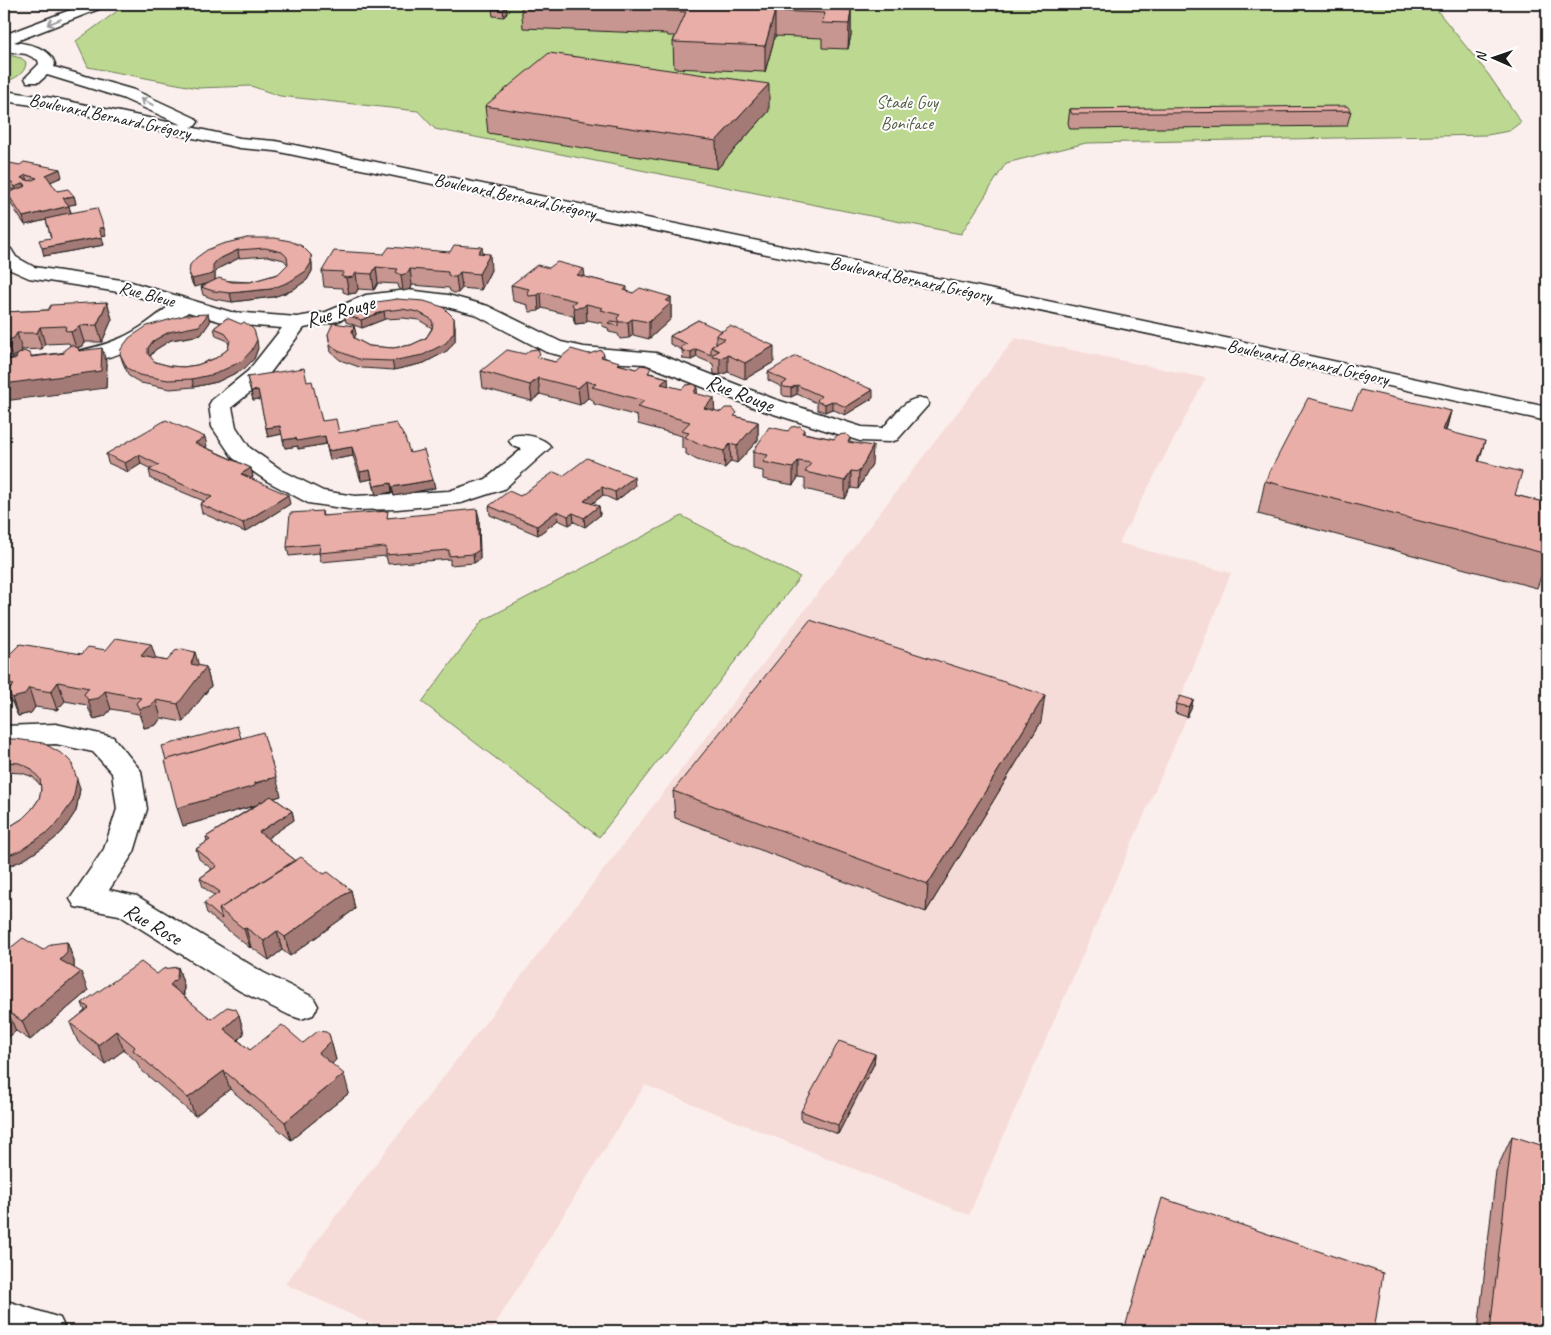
<svg xmlns="http://www.w3.org/2000/svg" width="1551" height="1335" font-family="Caveat,sans-serif">
	<style>
		.built { fill: #f6dcd8 }
		.green { fill: #bdd991; stroke: #6c7a56 }
		.lines { fill: none; stroke-linecap: round; stroke-linejoin: round }
		.minor-casing { stroke: #1c1c1c; stroke-width: 3 }
		.tertiary-casing { stroke: #1c1c1c; stroke-width: 3 }
		.minor { fill: #fff; fill-rule: evenodd }
		.tertiary { fill: #fff; fill-rule: evenodd }
		.wall { fill: #c89690; stroke: #1c1c1c; fill-rule: evenodd }
		.shaded-wall { fill: #a37a75; stroke: #1c1c1c }
		.building { fill: #e9aea7; stroke: #1c1c1c; fill-rule: evenodd }
		.oneway { stroke: #999 }
		.labels { text-anchor: middle; dominant-baseline: central; stroke-width: 4; stroke-linejoin: round; paint-order: stroke }
		.far-park-label { font-size: 18px; fill: #545e45; stroke: #fff }
		.far-street-label { font-size: 18px; fill: #1c1c1c; stroke: #fff }
		.street-label { font-size: 21px; fill: #1c1c1c; stroke: #fff }
	</style>
	<rect width="100%" height="100%" fill="#fbefed"/>
	<filter id="ink" filterUnits="userSpaceOnUse"><feTurbulence type="fractalNoise" baseFrequency=".02" numOctaves="2"/><feDisplacementMap in="SourceGraphic" scale="10" xChannelSelector="R" yChannelSelector="G"/><feConvolveMatrix kernelMatrix="1 2 1 2 8 2 1 2 1" color-interpolation-filters="sRGB"/></filter>
	<g filter="url(#ink)">
		<!-- built -->
		<path class="built" d="M1015 338 1206 378 1119 543 1231 573 1175 713 1187 717 969 1215 645 1085 491 1331H386L285 1284 334 1218Z"/>
		<!-- green -->
		<g class="green">
			<path d="M127 4H1432L1488 74 1521 122 1509 131 1487 135 1086 143 1006 163 961 234 435 129 418 111 280 96 251 86 198 88 88 67 76 41Z"/>
			<path d="M4 54 21 58 26 62C26 74 14 79 4 82Z"/>
			<path d="M682 516 800 577 599 837 422 702 482 621Z"/>
		</g>
		<g class="lines">
			<defs>
				<g id="minor">
					<path d="M4 247 11 249 16 257 34 267 128 281 231 312 297 317 326 312 366 295 407 290 448 295 488 306 561 342 584 347 656 353 774 399 862 427 883 428C895 415 907 394 926 399L929 404 897 440 889 442 860 441 758 409 645 364 584 361 546 352 474 314 447 307 407 302 371 307 338 321 304 328 264 381 232 407 236 427 250 448 283 471 323 491 355 496 449 491 486 479 522 449 513 446 509 441 513 436C524 433 544 437 551 447L504 489 461 503 397 509 355 510 308 503 267 481 233 458 212 427 209 405 212 400 248 371 282 328 229 324 188 312C172 325 156 338 137 347 96 365 48 370 4 374V360C43 356 84 354 121 338 139 330 154 318 169 306L125 293 29 278 4 267Z"/>
					<path d="M56 724 113 737 141 771 147 809 134 852 109 890 137 896 264 973 313 997 318 1006 313 1015 301 1019 289 1015 240 991 119 915 75 907 70 899 104 849 117 809 112 773 93 752 56 744 4 746V726Z"/>
					<path d="M4 1300 60 1318 66 1331H4Z"/>
				</g>
				<path id="tertiary" d="M86 4H107L104 7 14 42C29 44 50 47 55 64L54 67 134 90 195 118 198 122 195 126 190 127 240 138 275 141 1240 341 1547 407V421L1240 353 275 151 240 148 53 108 4 101V91L53 98 182 125 122 98 47 75 39 82H27L25 78 39 64 38 60 26 54 4 51V35Z"/>
			</defs>
			<!-- minor casing -->
			<use href="#minor" class="minor-casing"/>
			<!-- tertiary casing -->
			<use href="#tertiary" class="tertiary-casing"/>
			<!-- minor -->
			<use href="#minor" class="minor"/>
			<!-- tertiary -->
			<use href="#tertiary" class="tertiary"/>
		</g>
		<!-- wall -->
		<g class="wall">
			<path d="M521 4H808V8L851 10V35L848 49 822 48V38L775 36 765 72 674 68 673 42 675 36H668L667 34 523 28Z"/>
			<path d="M506 6 507 12 504 17 493 16 492 9Z"/>
			<path d="M485 106 769 111 717 169 488 133Z"/>
			<path d="M1070 109 1351 111 1347 126 1070 129 1068 123Z"/>
			<path d="M4 162 62 177 50 182 57 191 74 196 76 204 68 205 71 212 106 235 101 236 104 245 44 256 51 238 46 220 25 225 9 201 7 193 15 190 10 189 4 192Z"/>
			<path d="M247 238 312 263V271L307 280 291 291 273 297 232 302 214 299 203 295 201 287 206 284 194 287 191 281 189 273ZM267 256 284 260 288 265 278 274 250 282 215 280V273L219 268 239 258Z"/>
			<path d="M450 252 483 254 491 270 481 290 462 288 458 293H454L450 291 449 288 412 285 411 289 403 291 399 288 398 284 378 283 374 290 358 289 356 293 349 294 343 292V288L324 287 322 271Z"/>
			<path d="M585 277 627 287V291L633 293 671 297V319L649 339 633 335 629 338 620 339 618 334 609 332 608 328 602 326V323L587 320 585 323 575 324 574 321 573 316 542 308 539 311 530 312 528 308V305L513 301 511 285Z"/>
			<path d="M397 299 455 326V341L447 351 424 363 394 370 362 368 340 360 331 352 328 334 354 326 356 334 354 338 369 346 393 348 411 345 426 338 432 328 419 320 403 318 385 319 362 328 346 322 344 314Z"/>
			<path d="M107 302 112 319 102 342H84L82 346 77 348 79 351 107 364 106 388 16 359 18 355 12 357 6 354 5 351H4V312L48 310ZM69 343 70 346 64 353 32 357 20 354 22 350 42 349 45 344Z"/>
			<path d="M208 314 210 322 201 335 171 340 155 350 150 357 155 362 170 366 183 367 197 365 216 358 228 349 229 344 226 340 216 336 214 328 227 318 258 348 254 359 244 369 217 382 194 387 170 389 141 383 129 376 123 363 120 354Z"/>
			<path d="M698 320 774 362 745 379 728 372 720 375 714 374 713 364 697 357 691 360 683 359 682 350 670 344V336Z"/>
			<path d="M589 354H604V357L621 365 668 378V386L698 394 715 411 758 422V440L737 463 731 461 725 468 697 460 686 454V449L682 448V436L638 424 637 416 594 404 593 400 588 398 580 405 540 394 532 401 483 388 481 371 540 358 555 362Z"/>
			<path d="M768 372 873 398 845 415 832 409 825 412 818 410 817 408V403L797 394 791 397 784 396 782 394V387L768 380Z"/>
			<path d="M247 377 307 382 322 421 339 433 410 453 433 480 435 488 394 496 392 492 376 495 372 479 361 481 353 456 330 460 326 444 298 449V446L285 448 282 434 268 437 260 399 253 400Z"/>
			<path d="M1352 409 1451 411 1446 431 1515 495 1547 503V559L1537 588 1258 514 1265 481Z"/>
			<path d="M804 430V433L834 439 850 438V442L872 464 858 489 851 488 845 499 805 489V479L798 478 793 485 763 479V471L753 469V452L788 431Z"/>
			<path d="M207 446 205 447 251 468 253 477 251 478 290 504 245 532 202 513 200 504 204 501 151 479 149 470 151 469 141 464 128 472 108 463 106 454Z"/>
			<path d="M563 476 635 486 616 501 603 495 592 504 599 506 600 515 585 527 574 522 569 525 558 520 538 535 490 515 489 506 520 496Z"/>
			<path d="M322 511 323 516 389 518 479 517 480 559 474 563 450 565V559L388 564 386 556 321 562 319 553 289 556 287 547Z"/>
			<path d="M82 654 156 659 206 667 211 686 183 722 161 718 156 725 144 728 139 714 111 709 105 716 94 719 90 712 87 705 65 701 57 710 35 707 31 713 18 716 15 710 12 702 4 700V658Z"/>
			<path d="M1193 700 1191 709 1187 717 1175 713 1176 704Z"/>
			<path d="M1041 722 926 912 675 818 673 791Z"/>
			<path d="M241 738 281 796 274 798 292 811 294 820 267 838 295 860 324 874 351 890 355 909 290 956 282 950 269 960 251 947 250 948 207 913 204 903 215 896 203 887 200 878 212 869 199 859 196 849 207 842 206 837 254 806 183 826Z"/>
			<path d="M4 739 80 789 76 811 62 832 52 841 25 859 9 866 4 868V830L22 819 32 809 39 799 41 790V786L33 777 22 773 4 772Z"/>
			<path d="M67 942 74 961V968L88 991 30 1040 16 1031 4 1041V953L43 950Z"/>
			<path d="M178 967 184 986V997L211 1019 239 1015 244 1034 238 1040 250 1050 303 1043 329 1034 336 1060 331 1064 349 1093 291 1140 230 1089 195 1116 140 1069 137 1062 124 1050 105 1064 78 1042 70 1023 85 1011 82 1003Z"/>
			<path d="M875 1054 874 1064 838 1134 801 1120V1111Z"/>
			<path d="M1512 1136 1547 1331H1478L1496 1171Z"/>
		</g>
		<!-- shaded-wall -->
		<g class="shaded-wall">
			<path d="M506 6 507 12 504 17 503 10Z"/>
			<path d="M851 10V35L848 49 849 24Z"/>
			<path d="M775 11V36L765 72V46Z"/>
			<path d="M769 84V111L717 169 716 141Z"/>
			<path d="M60 169 62 177 48 183 46 175Z"/>
			<path d="M26 175 29 183H24L26 191 18 194 15 187 21 178Z"/>
			<path d="M8 181 10 189 4 192V183Z"/>
			<path d="M74 196 76 204 65 206 63 198Z"/>
			<path d="M69 206 71 214 25 225 23 217Z"/>
			<path d="M99 228H104L106 235 101 236Z"/>
			<path d="M102 237 104 245 44 256 42 248Z"/>
			<path d="M482 247 484 262 478 253Z"/>
			<path d="M238 250 239 258 219 268 215 273V282L194 287 192 279 213 265 217 260Z"/>
			<path d="M490 254 491 270 481 290 479 274Z"/>
			<path d="M311 255 312 263V271L307 280 291 291 273 297 232 302 230 293 271 289Z"/>
			<path d="M376 267 378 283 374 290 372 274Z"/>
			<path d="M410 269 412 285 411 289 403 291 401 275Z"/>
			<path d="M584 269 586 284 577 275Z"/>
			<path d="M460 272 462 288 458 293 456 277Z"/>
			<path d="M356 273 358 289 356 293 349 294 346 278Z"/>
			<path d="M541 292 542 308 539 311 538 295Z"/>
			<path d="M671 297V319L649 339V322L666 301Z"/>
			<path d="M107 302 112 319 102 342 97 325Z"/>
			<path d="M586 304 587 320 585 323 575 324 574 308Z"/>
			<path d="M384 311 385 319 362 328 361 320Z"/>
			<path d="M208 314 210 322 201 335 171 340 155 350 150 356 148 354V348L153 341 169 332Z"/>
			<path d="M454 318 455 326V341L447 351 424 363 394 370 392 361Z"/>
			<path d="M632 319 633 335 629 338 628 322Z"/>
			<path d="M79 326 84 342 82 346 76 348 71 332Z"/>
			<path d="M354 326 356 334 354 340 352 332Z"/>
			<path d="M40 327 45 344 42 349 37 333Z"/>
			<path d="M17 333 22 350 20 354 12 357 6 341Z"/>
			<path d="M257 340 258 348 254 359 244 369 217 382 194 387 192 379Z"/>
			<path d="M774 346V362L745 379V363Z"/>
			<path d="M102 348 107 364 106 388 4 401V384Z"/>
			<path d="M696 349 697 357 691 360V352Z"/>
			<path d="M728 355V372L720 375V358Z"/>
			<path d="M538 378 540 394 532 401 530 385Z"/>
			<path d="M668 378 669 395 661 384Z"/>
			<path d="M586 381 588 398 580 405 578 388Z"/>
			<path d="M797 385V394L791 397V388Z"/>
			<path d="M697 386 698 403 694 393Z"/>
			<path d="M258 390 260 399 253 400 251 391Z"/>
			<path d="M873 390V398L845 415 846 407Z"/>
			<path d="M714 398 715 415 704 408Z"/>
			<path d="M832 401V409L825 412V404Z"/>
			<path d="M1451 411 1442 443 1443 430Z"/>
			<path d="M758 422V440L737 463V446Z"/>
			<path d="M280 426 282 434 268 437 266 428Z"/>
			<path d="M325 436 326 444 298 449V446L285 448 283 440 296 438Z"/>
			<path d="M205 437 207 446 197 452 195 443Z"/>
			<path d="M1485 441 1476 473 1478 461Z"/>
			<path d="M730 444 731 461 725 468 724 451Z"/>
			<path d="M873 446 872 464 858 489 859 472Z"/>
			<path d="M352 447 353 456 330 460 328 451Z"/>
			<path d="M139 455 141 464 128 472 125 463Z"/>
			<path d="M798 461V478L793 485V468Z"/>
			<path d="M251 468 253 477 243 483 241 474Z"/>
			<path d="M370 470 372 479 361 481 360 472Z"/>
			<path d="M851 471V488L845 499V481Z"/>
			<path d="M634 477 635 486 616 501 615 492Z"/>
			<path d="M433 480 435 488 394 496 392 487Z"/>
			<path d="M391 483 392 492 376 495 374 486Z"/>
			<path d="M602 487 603 495 585 509 584 501Z"/>
			<path d="M288 495 290 504 245 532 243 523Z"/>
			<path d="M599 506 600 515 585 527 584 518Z"/>
			<path d="M477 509 479 517 480 559 474 563 473 554Z"/>
			<path d="M557 511 558 520 538 535 537 526Z"/>
			<path d="M573 513 574 522 569 525 568 516Z"/>
			<path d="M151 644 157 662 141 656Z"/>
			<path d="M195 652 200 670 206 667 211 686 183 722 178 704 191 664Z"/>
			<path d="M58 682 65 701 57 710 51 692Z"/>
			<path d="M29 688 35 707 31 713 18 716 12 698Z"/>
			<path d="M105 691 111 709 105 716 94 719 88 700Z"/>
			<path d="M1045 695 1041 722 926 912 928 884Z"/>
			<path d="M156 700 161 718 156 725 144 728 139 709Z"/>
			<path d="M1193 700 1191 709 1187 717 1189 707Z"/>
			<path d="M71 762 80 789 76 811 62 832 52 841 25 859 9 866 4 868V857Z"/>
			<path d="M276 777 281 796 260 802V804L183 826 177 808Z"/>
			<path d="M292 811 294 820 262 842 259 832Z"/>
			<path d="M351 890 355 909 290 956 285 937Z"/>
			<path d="M246 928 251 947 250 948 244 929Z"/>
			<path d="M277 931 282 950 269 960 264 941Z"/>
			<path d="M67 942 74 961V972L60 960Z"/>
			<path d="M178 967 184 986 183 997 170 985Z"/>
			<path d="M81 972 88 991 30 1040 22 1021Z"/>
			<path d="M8 1012 16 1031 4 1041V1015Z"/>
			<path d="M239 1015 244 1034 230 1048 224 1029Z"/>
			<path d="M116 1031 124 1050 105 1064 98 1045Z"/>
			<path d="M331 1041 336 1060 324 1072 319 1053Z"/>
			<path d="M875 1054 874 1064 838 1134V1125Z"/>
			<path d="M224 1071 230 1089 195 1116 188 1098Z"/>
			<path d="M344 1074 349 1093 291 1140 285 1122Z"/>
		</g>
		<!-- building -->
		<g class="building">
			<path d="M548 4H806L805 8 851 10 849 24 822 23 825 13 775 11 765 46 673 42 686 12 667 11V9Z"/>
			<path d="M495 5 506 6 503 10 492 9Z"/>
			<path d="M549 53 769 84 716 141 485 106Z"/>
			<path d="M1347 106 1351 111 1072 114 1070 109Z"/>
			<path d="M4 162 20 165 24 162 60 169 46 175 57 191 68 189 74 196 63 198 69 206 23 217 7 193 26 186 24 183 15 187 12 182 8 181 4 183ZM26 175 37 178 30 181 21 178Z"/>
			<path d="M97 208 104 228H99L102 237 42 248 39 240 51 238 46 219 59 216V215Z"/>
			<path d="M247 238H275L290 241 302 246 311 255V263L306 271 289 282 271 289 230 293 213 291 201 287 219 278 232 282H250L278 274 288 264 287 257 282 252 265 248 238 250 217 260 213 265V274L192 279 189 273 190 265 196 258 207 250 222 244Z"/>
			<path d="M454 245 482 247 478 253 490 254 479 274 460 272 456 277H452L448 275V272L410 269 408 273 401 275 396 272 398 269 376 267 372 274 356 273 353 277 346 278 341 276 344 272 322 271 334 251 384 254 389 247 450 252Z"/>
			<path d="M557 262 584 269 577 275 627 287 624 290 633 293 640 288 671 297 666 301 671 303 649 322 632 319 628 322H619L617 318 620 315 601 310 603 308 586 304 583 307 574 308 572 304 576 301 541 292 538 295 529 296 527 292 529 289 511 285 537 265 549 268Z"/>
			<path d="M397 299 424 301 443 307 454 318V332L446 343 423 355 392 361 361 360 338 351 330 344 328 334 333 323 354 326 352 332 354 338 369 346 393 348 411 345 426 338 432 329 433 323 431 319 418 312 402 309 384 311 361 320 344 314 370 303Z"/>
			<path d="M107 302 97 325 79 326 77 329 71 332 65 330 66 326 40 327 37 333H17L14 338 6 341 4 339V312L48 310 51 305Z"/>
			<path d="M208 314 199 326 169 332 153 341 148 348V354L155 362 170 366 183 367 197 365 216 358 228 349 230 340 224 332 214 328 227 318 241 324 244 322 250 326 254 330 257 340 252 350 242 361 215 374 192 379 168 380 139 375 127 368 120 354 121 349 129 338 147 326 186 315Z"/>
			<path d="M698 320 722 331 716 335V343H717L711 347V355L696 349 691 352 683 351 681 347 687 344 670 336Z"/>
			<path d="M611 321 618 322V326L608 323Z"/>
			<path d="M730 326 774 346 745 363 728 355 720 358 713 357V354L719 351 711 347 725 339 716 335Z"/>
			<path d="M71 345 78 348 79 351 102 348 101 371 4 384V360L16 359 17 355 24 351 31 354V357L64 353V350Z"/>
			<path d="M538 349 540 354 536 357 555 362 571 349 589 354 601 350 604 354 601 357 620 362 617 364 636 369 641 365 647 366 651 368 648 373 668 378 661 384 682 389 686 385 693 384 697 386 694 393 714 398 704 408 721 412 725 408H733L737 413 734 416 758 422 737 446 730 444 724 451 696 443 685 437 689 433 681 431 690 422 637 407 644 401 592 387 596 384 586 381 578 388 538 378 530 385 481 371 507 350 525 354 530 350Z"/>
			<path d="M796 356 873 390 846 407 832 401 825 404 818 402 817 400 821 396 797 385 791 388 784 387 782 385 787 381 768 372Z"/>
			<path d="M304 368 307 382 312 381 322 421 336 419 339 433 396 423 405 438 410 453 424 450 433 480 392 487 391 483 374 486 370 470 360 472 352 447 328 451 325 436 297 441 296 438 283 440 280 426 266 428 258 390 251 391 247 377Z"/>
			<path d="M1361 390 1451 411 1443 430 1485 441 1478 461 1522 472 1515 495 1547 503V554L1265 481 1308 398 1352 409Z"/>
			<path d="M166 420 205 437 195 443 251 468 241 474 288 495 243 523 200 504 212 497 149 470 159 465 139 455 125 463 106 454Z"/>
			<path d="M800 426 804 430 802 433 834 439 837 435 846 434 850 438 848 442 873 446 859 472 851 471 845 481 805 472 811 463 798 461 793 468 763 462 768 455 753 452 769 427 788 431 791 427Z"/>
			<path d="M587 458 634 477 615 492 602 487 584 501 599 506 584 518 573 513 568 516 557 511 537 526 489 506 509 491 520 496 554 472 563 476Z"/>
			<path d="M477 509 479 550 473 554 449 556V550L386 555V547L319 553 320 544 287 547 290 513 322 511V516L388 511 387 518Z"/>
			<path d="M810 620 1045 695 928 884 673 791Z"/>
			<path d="M116 638 151 644 141 656 167 661 175 651 182 649 195 652 191 664 206 667 178 704 156 700 151 706 139 709 136 703 141 698 105 691 99 698 88 700 84 694 89 688 58 682 51 692 29 688 24 695 12 698 8 691 14 685 4 683V658H6L20 644 82 654 88 647 106 650Z"/>
			<path d="M1180 696 1193 700 1189 707 1176 704Z"/>
			<path d="M237 726 241 738 166 760 162 746Z"/>
			<path d="M263 732 276 777 255 783V786L177 808 165 760Z"/>
			<path d="M4 739H15L43 743 64 755 71 762 77 779 73 801 58 822 48 832 21 850 4 857V830L22 819 32 809 39 799 41 790 40 779 30 768 19 763 4 762Z"/>
			<path d="M271 796 292 811 259 832 295 860 219 909 222 919 204 903 220 892 200 878 217 866 196 849 210 840 206 837Z"/>
			<path d="M301 857 324 874 328 872 351 890 285 937 277 931 264 941 246 928 244 929 219 909Z"/>
			<path d="M23 938 43 950 51 944 67 942V953L60 960 81 972 22 1021 8 1012 4 1015V953Z"/>
			<path d="M141 962 157 974 163 969 178 967 177 978 170 985 211 1019 227 1007 236 1009 239 1015 224 1029 250 1050 282 1025 303 1043 318 1031 326 1032 329 1034 331 1041 319 1053 344 1074 285 1122 224 1071 188 1098 133 1050 135 1047 116 1031 98 1045 70 1023 89 1008 82 1003Z"/>
			<path d="M839 1041 875 1054 838 1125 801 1111Z"/>
			<path d="M1512 1136 1547 1147V1331H1490Z"/>
			<path d="M1162 1198 1383 1273 1374 1331H1124Z"/>
		</g>
		<!-- one-way arrows -->
		<defs><path id="oneway-shaft" d="M-6 0H5M1.5-3L5.5 0L1.5 3" fill="none" stroke-width="1.6" stroke-linecap="round" stroke-linejoin="round" transform="scale(1.25)"/></defs>
		<g class="oneway">
			<use href="#oneway-shaft" transform="translate(54 22) rotate(158)"/>
			<use href="#oneway-shaft" transform="translate(147 102) rotate(-154)"/>
		</g>
	</g>
	<g class="labels">
		<!-- far-park labels -->
		<g class="far-park-label">
			<text x="907" y="102">Stade Guy<tspan x="907" dy="21">Boniface</tspan></text>
		</g>
		<!-- far-street labels -->
		<g class="far-street-label">
			<text transform="translate(110 116) rotate(12)">Boulevard Bernard Grégory</text>
			<text transform="translate(515 196) rotate(12)">Boulevard Bernard Grégory</text>
			<text transform="translate(911 279) rotate(12)">Boulevard Bernard Grégory</text>
			<text transform="translate(147 294) rotate(15)">Rue Bleue</text>
			<text transform="translate(1308 362) rotate(12)">Boulevard Bernard Grégory</text>
		</g>
		<!-- street labels -->
		<g class="street-label">
			<text transform="translate(340 311) rotate(-16)">Rue Rouge</text>
			<text transform="translate(740 393) rotate(21)">Rue Rouge</text>
			<text transform="translate(153 924) rotate(30)">Rue Rose</text>
		</g>
	</g>
	<!-- margin -->
	<rect width="1551" height="1335" fill="none" stroke="#fff" stroke-width="20"/>
	<rect x="10" y="10" width="1531" height="1315" fill="none" stroke="#1c1c1c" stroke-width="2" filter="url(#ink)"/>
	<!-- north arrow -->
	<g transform="translate(1494 58) rotate(272)" stroke="#ffffff" stroke-width="4" paint-order="stroke">
	<path d="M0-4L9 19L0 12L-9 19Z" fill="#1c1c1c"/>
	<text y="-8" font-size="14" font-weight="bold" text-anchor="middle" fill="#1c1c1c">N</text>
	</g>
</svg>
